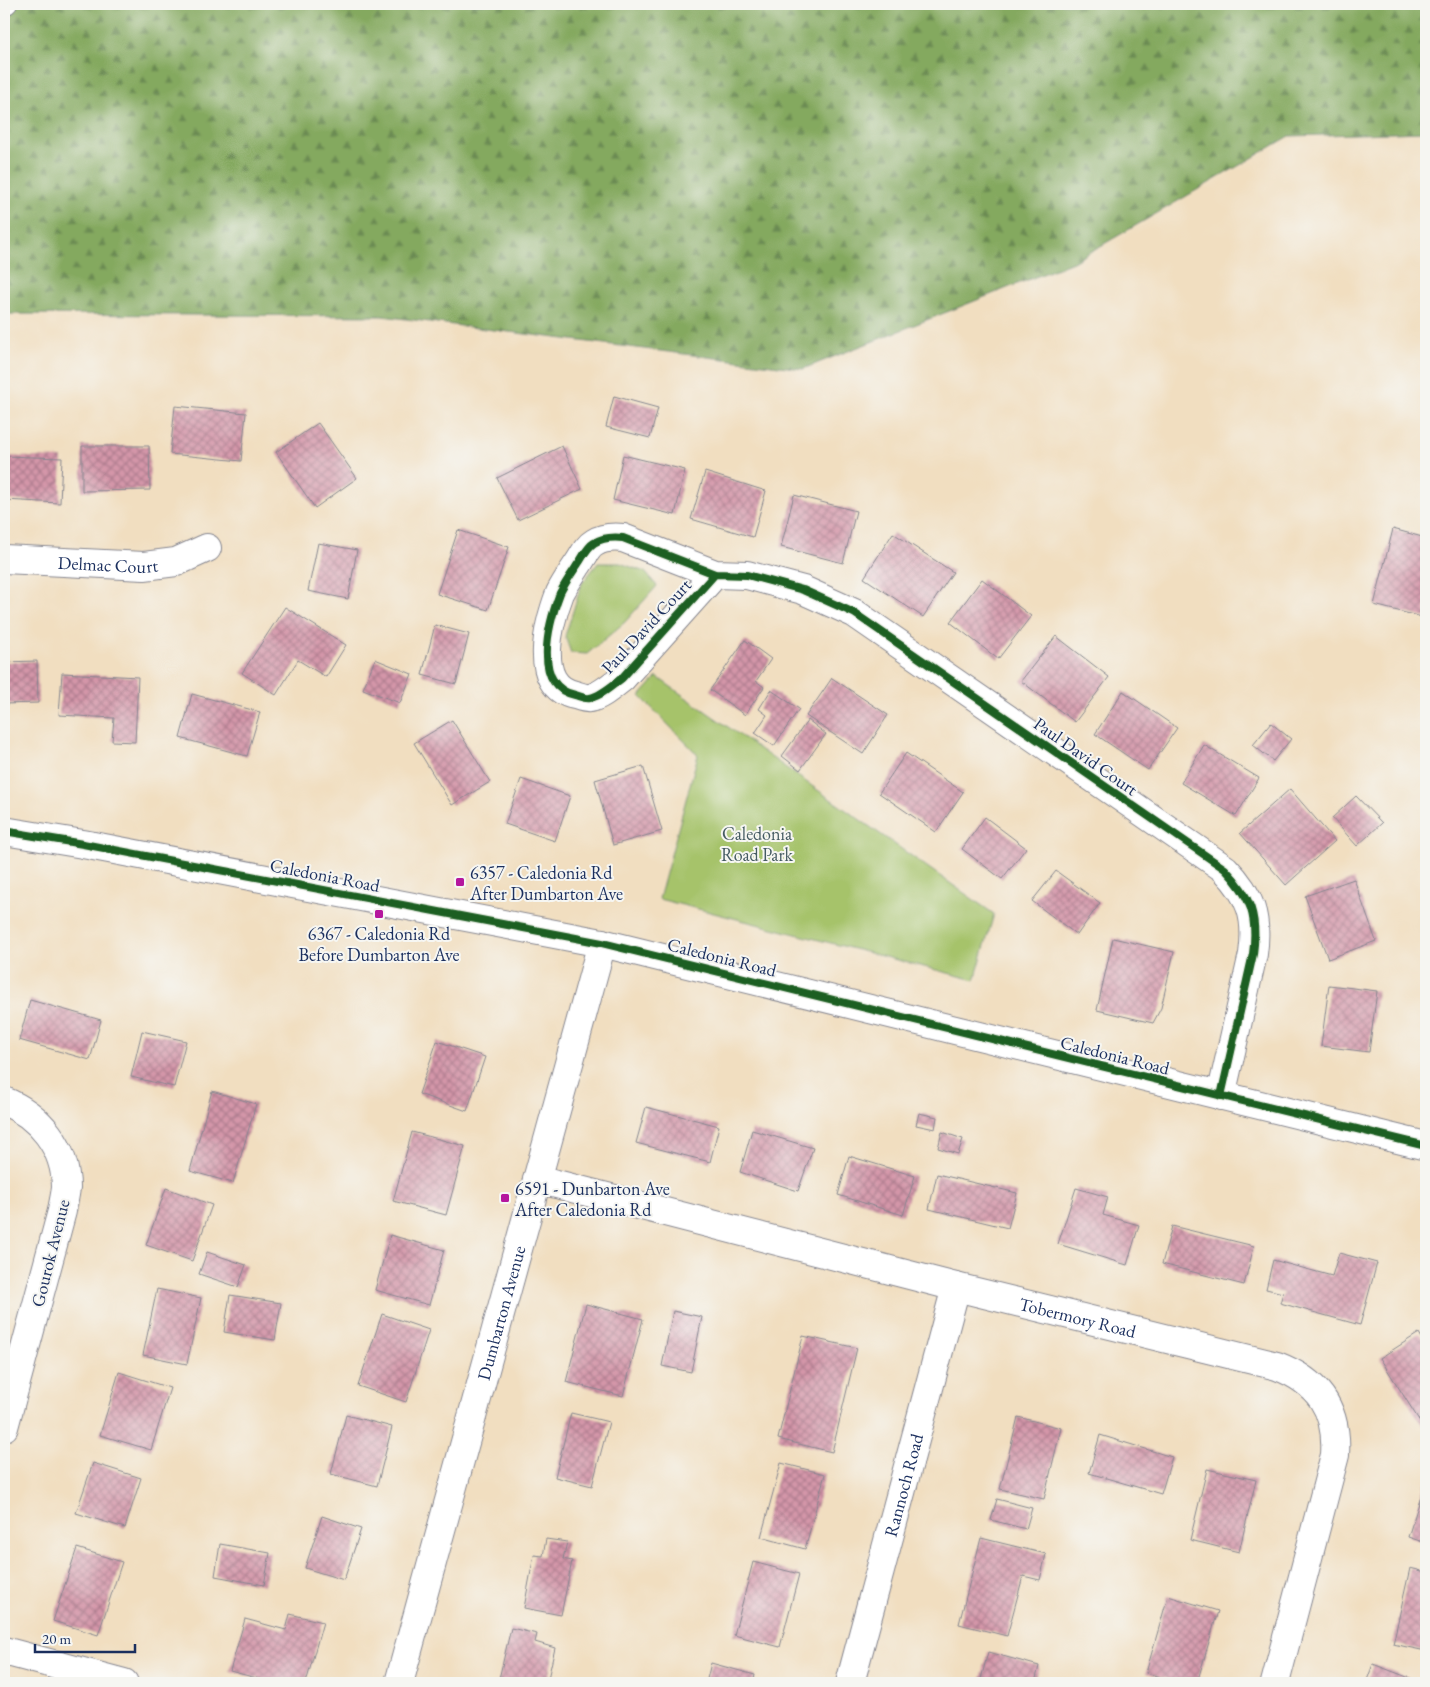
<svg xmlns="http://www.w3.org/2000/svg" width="1430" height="1687" font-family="'EB Garamond',serif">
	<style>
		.green { fill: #a6c36b; stroke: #607964 }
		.forest { fill: url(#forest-firs); stroke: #506c5e }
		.building { fill: url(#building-cross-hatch) }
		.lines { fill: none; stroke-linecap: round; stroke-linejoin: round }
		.service-casing { stroke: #86868f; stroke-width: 20 }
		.minor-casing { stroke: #86868f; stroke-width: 30 }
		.tertiary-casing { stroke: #86868f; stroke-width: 30 }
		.service { stroke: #fff; stroke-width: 18 }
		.minor { stroke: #fff; stroke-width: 28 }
		.tertiary { stroke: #fff; stroke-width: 28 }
		.cycleway-casing { stroke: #f6f6f2; stroke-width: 11 }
		.cycleway { stroke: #1b5e20; stroke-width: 8 }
		.poi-dot { fill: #b5179e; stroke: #f6f6f2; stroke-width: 2 }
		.labels { text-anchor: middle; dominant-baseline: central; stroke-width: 4; stroke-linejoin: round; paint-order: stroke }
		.street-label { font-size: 18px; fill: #1b2f5e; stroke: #f6f6f2 }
		.park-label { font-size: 18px; fill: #455b62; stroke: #f6f6f2 }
		.poi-label { font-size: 18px; fill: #1b2f5e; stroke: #f6f6f2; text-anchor: start }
	</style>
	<defs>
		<pattern id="forest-firs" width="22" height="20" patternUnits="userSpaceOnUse" patternTransform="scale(1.25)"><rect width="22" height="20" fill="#84a95f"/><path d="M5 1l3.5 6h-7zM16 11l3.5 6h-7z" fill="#6b8a52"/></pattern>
		<pattern id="building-cross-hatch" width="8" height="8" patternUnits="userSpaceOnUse" patternTransform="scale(1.25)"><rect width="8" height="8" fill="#d496a9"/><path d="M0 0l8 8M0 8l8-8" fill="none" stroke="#ab7b8d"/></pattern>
	</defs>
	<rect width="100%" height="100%" fill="#f6f6f2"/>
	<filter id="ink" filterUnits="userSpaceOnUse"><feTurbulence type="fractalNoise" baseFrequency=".02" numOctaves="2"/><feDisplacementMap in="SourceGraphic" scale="10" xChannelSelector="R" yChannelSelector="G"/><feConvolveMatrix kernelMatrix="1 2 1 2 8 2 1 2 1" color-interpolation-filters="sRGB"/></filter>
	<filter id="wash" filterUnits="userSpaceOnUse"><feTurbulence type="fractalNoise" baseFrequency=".0096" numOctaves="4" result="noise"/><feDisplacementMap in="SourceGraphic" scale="20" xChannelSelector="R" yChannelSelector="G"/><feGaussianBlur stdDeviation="1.12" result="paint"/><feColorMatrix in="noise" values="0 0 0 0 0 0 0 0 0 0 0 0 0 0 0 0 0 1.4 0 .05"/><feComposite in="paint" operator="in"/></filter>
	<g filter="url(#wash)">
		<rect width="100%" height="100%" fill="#f1dec0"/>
		<!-- green -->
		<g class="green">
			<path d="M598 563H620L645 572 657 586 625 622 587 654 571 653 565 636 582 583Z"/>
			<path d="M657 677 994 914 975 980 659 899 698 755 640 696Z"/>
		</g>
		<!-- forest -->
		<path class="forest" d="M4 4H1426V132L1290 136 1073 262 803 369 382 316 4 314Z"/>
		<g id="blocks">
			<!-- building -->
			<g class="building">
				<path d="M614 396 658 408 650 438 606 427Z"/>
				<path d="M175 406 246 413 241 461 170 454Z"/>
				<path d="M318 423 357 478 315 508 276 452Z"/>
				<path d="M82 446H149L150 490 82 491Z"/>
				<path d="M562 446 582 489 518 520 497 478Z"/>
				<path d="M623 455 685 470 675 515 613 500Z"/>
				<path d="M4 456 62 458 60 503 4 500Z"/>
				<path d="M705 472 766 491 753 537 691 519Z"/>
				<path d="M794 495 856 511 843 563 781 547Z"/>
				<path d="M1393 529 1426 538V618L1374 605Z"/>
				<path d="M458 530 509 547 488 610 437 594Z"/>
				<path d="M893 533 953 572 923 617 864 578Z"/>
				<path d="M318 543 357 550 348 599 308 591Z"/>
				<path d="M982 579 1031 616 998 659 950 622Z"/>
				<path d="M285 607 346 645 326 677 298 660 276 695 242 673Z"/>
				<path d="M435 625 469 634 456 684 422 675Z"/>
				<path d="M1056 636 1109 677 1075 722 1021 681Z"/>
				<path d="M745 640 771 659 756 681 764 687 745 715 710 690Z"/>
				<path d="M375 659 412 674 400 703 363 689Z"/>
				<path d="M37 661 38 703 4 704V662Z"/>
				<path d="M62 673 138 677 135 742 112 741 114 718 59 715Z"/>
				<path d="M832 678 888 715 863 754 806 716Z"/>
				<path d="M771 690 799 709 774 746 755 733 767 715 759 709Z"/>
				<path d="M1123 691 1177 728 1148 770 1095 734Z"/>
				<path d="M192 694 260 712 247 756 180 738Z"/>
				<path d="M452 720 490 782 452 805 414 743Z"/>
				<path d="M808 720 826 734 800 770 782 756Z"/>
				<path d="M1271 723 1291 739 1273 761 1253 745Z"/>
				<path d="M1204 745 1259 778 1236 816 1181 783Z"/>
				<path d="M906 753 963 792 936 832 879 793Z"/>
				<path d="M643 766 662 831 613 845 595 780Z"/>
				<path d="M521 779 570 796 555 841 505 824Z"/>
				<path d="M1290 789 1335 841 1286 885 1240 833Z"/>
				<path d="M1356 796 1382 823 1357 846 1332 818Z"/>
				<path d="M985 817 1026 848 1002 879 962 849Z"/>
				<path d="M1056 871 1100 903 1077 935 1032 901Z"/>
				<path d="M1354 879 1376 941 1328 959 1305 896Z"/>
				<path d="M1113 938 1174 952 1161 1008 1153 1023 1097 1010Z"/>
				<path d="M1329 985 1377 991 1369 1052 1321 1046Z"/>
				<path d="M30 1000 101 1020 90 1060 19 1040Z"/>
				<path d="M142 1031 186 1041 174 1087 131 1077Z"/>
				<path d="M437 1041 485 1057 467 1111 419 1094Z"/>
				<path d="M212 1091 256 1104 233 1183 190 1171Z"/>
				<path d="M646 1107 719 1126 710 1162 636 1143Z"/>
				<path d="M919 1113 937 1117 935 1129 916 1125Z"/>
				<path d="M752 1130 813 1148 798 1191 740 1172Z"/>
				<path d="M412 1132 465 1146 446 1215 393 1201Z"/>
				<path d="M942 1132 963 1139 958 1154 938 1148Z"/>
				<path d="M849 1156 915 1176 903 1215 838 1195Z"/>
				<path d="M937 1174 1017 1193 1008 1228 929 1209Z"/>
				<path d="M166 1188 212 1205 192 1261 146 1245Z"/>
				<path d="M1076 1188 1108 1197 1103 1215 1139 1225 1127 1265 1058 1244Z"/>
				<path d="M1172 1226 1254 1246 1244 1285 1162 1264Z"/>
				<path d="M390 1235 444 1250 429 1305 375 1290Z"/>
				<path d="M207 1252 246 1265 238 1287 199 1274Z"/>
				<path d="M1339 1253 1377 1263 1360 1325 1280 1303 1283 1293 1266 1289 1273 1260 1332 1276Z"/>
				<path d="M157 1289 201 1298 187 1364 143 1355Z"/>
				<path d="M230 1295 281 1303 275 1340 224 1332Z"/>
				<path d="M586 1304 643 1319 623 1396 566 1382Z"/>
				<path d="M673 1311 702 1317 691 1372 662 1366Z"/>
				<path d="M382 1314 429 1330 406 1402 358 1386Z"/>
				<path d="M1419 1333 1426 1345V1427L1424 1428 1380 1358Z"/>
				<path d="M803 1336 857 1348 832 1452 778 1439Z"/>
				<path d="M119 1372 170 1388 151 1450 100 1435Z"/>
				<path d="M571 1413 609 1422 592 1486 555 1477Z"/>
				<path d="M346 1415 392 1427 377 1486 331 1474Z"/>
				<path d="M1018 1417 1061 1428 1044 1499 1000 1489Z"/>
				<path d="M1100 1435 1172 1457 1161 1494 1089 1473Z"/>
				<path d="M93 1463 141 1478 125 1528 76 1513Z"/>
				<path d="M781 1463 825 1474 805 1549 761 1537Z"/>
				<path d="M1207 1469 1256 1480 1239 1552 1190 1540Z"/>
				<path d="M1426 1481V1543L1408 1537Z"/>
				<path d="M997 1499 1032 1508 1026 1529 991 1520Z"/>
				<path d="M322 1516 361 1529 344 1580 305 1568Z"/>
				<path d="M981 1538 1046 1554 1040 1580 1023 1576 1007 1636 959 1624Z"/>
				<path d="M546 1539 567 1542 563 1559 572 1561 561 1615 524 1608 534 1555 543 1556Z"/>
				<path d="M220 1544 270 1553 264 1585 215 1576Z"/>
				<path d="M77 1548 122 1562 98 1635 53 1621Z"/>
				<path d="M753 1562 799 1574 780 1647 734 1635Z"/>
				<path d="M1410 1568 1426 1572V1651L1393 1644Z"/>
				<path d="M1168 1596 1218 1611 1197 1683H1182L1146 1673Z"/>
				<path d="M290 1614 323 1622 306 1683H275L230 1671 245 1619 286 1630Z"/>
				<path d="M511 1628 537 1634 535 1642 555 1648 547 1683H498Z"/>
				<path d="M988 1652 1039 1666 1035 1683H980Z"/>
				<path d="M711 1663 755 1675 753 1683H706Z"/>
				<path d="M1373 1664 1423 1683H1366Z"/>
			</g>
		</g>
	</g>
	<g filter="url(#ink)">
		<use href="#blocks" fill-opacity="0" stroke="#86868f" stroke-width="1"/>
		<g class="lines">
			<defs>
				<path id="service" d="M4 7 8 4"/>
				<g id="minor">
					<path id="s1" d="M4 559 144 566 176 562 207 548"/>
					<path d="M715 574 622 678C613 685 601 696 590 698 585 699 579 696 575 695 531 686 549 622 560 593 565 583 572 573 578 564 583 557 587 547 594 543 603 537 613 537 623 538L715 574 747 575 803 590 854 613 1225 869C1251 896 1258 917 1253 954L1221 1096"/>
					<path d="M4 1101C39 1115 66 1147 66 1188 65 1196 63 1204 62 1211L4 1427"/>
					<path id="s2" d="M537 1179 956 1287 1277 1366C1319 1382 1338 1410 1335 1455L1275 1683"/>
					<path d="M4 1651 124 1683"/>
					<path id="s3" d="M399 1683 602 943"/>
					<path id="s4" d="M850 1683 956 1287"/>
				</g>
				<path id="tertiary" d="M4 831 83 844 602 943 1426 1146"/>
			</defs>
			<!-- service casing -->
			<use href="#service" class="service-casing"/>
			<!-- minor casing -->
			<use href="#minor" class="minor-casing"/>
			<!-- tertiary casing -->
			<use href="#tertiary" class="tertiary-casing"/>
			<!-- service -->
			<use href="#service" class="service"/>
			<!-- minor -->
			<use href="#minor" class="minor"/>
			<!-- tertiary -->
			<use href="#tertiary" class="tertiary"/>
			<defs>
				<g id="cycleway">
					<path d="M715 574 622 678C613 685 601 696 590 698 585 699 579 696 575 695 531 686 549 622 560 593 565 583 572 573 578 564 583 557 587 547 594 543 603 537 613 537 623 538L715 574 747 575 803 590 854 613 1225 869C1251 896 1258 917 1253 954L1221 1096"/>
					<path d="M4 831 83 844 602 943 1426 1146"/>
				</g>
			</defs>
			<!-- cycleway casing -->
			<use href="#cycleway" class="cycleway-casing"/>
			<!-- cycleway -->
			<use href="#cycleway" class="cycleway"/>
		</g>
	</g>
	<!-- markers -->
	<g class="poi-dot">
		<rect x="455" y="877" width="10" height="10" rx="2.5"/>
		<rect x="374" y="909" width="10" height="10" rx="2.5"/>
		<rect x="500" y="1193" width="10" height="10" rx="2.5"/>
	</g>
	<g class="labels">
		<!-- street labels -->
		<g class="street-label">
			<text stroke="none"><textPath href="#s1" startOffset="104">Delmac Court</textPath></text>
			<text transform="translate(646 626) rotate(-47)">Paul David Court</text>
			<text transform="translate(1086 756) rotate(35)">Paul David Court</text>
			<text transform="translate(325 875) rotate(11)">Caledonia Road</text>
			<text transform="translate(722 957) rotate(14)">Caledonia Road</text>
			<text transform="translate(1115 1055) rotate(14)">Caledonia Road</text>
			<text transform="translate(50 1253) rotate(-76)">Gourok Avenue</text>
			<text stroke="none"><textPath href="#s3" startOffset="384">Dumbarton Avenue</textPath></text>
			<text stroke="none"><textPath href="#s2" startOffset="558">Tobermory Road</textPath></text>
			<text stroke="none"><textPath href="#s4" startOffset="205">Rannoch Road</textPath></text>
		</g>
		<!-- park labels -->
		<g class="park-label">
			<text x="757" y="833">Caledonia<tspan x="757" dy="21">Road Park</tspan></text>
		</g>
		<!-- poi labels -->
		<g class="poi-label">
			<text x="470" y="872">6357 - Caledonia Rd<tspan x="470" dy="21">After Dumbarton Ave</tspan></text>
			<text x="379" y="933" text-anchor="middle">6367 - Caledonia Rd<tspan x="379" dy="21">Before Dumbarton Ave</tspan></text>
			<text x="515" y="1188">6591 - Dunbarton Ave<tspan x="515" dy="21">After Caledonia Rd</tspan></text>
		</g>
	</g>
	<!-- margin -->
	<rect width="1430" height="1687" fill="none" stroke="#f6f6f2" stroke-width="20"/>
	<!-- scale -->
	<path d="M35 1644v8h100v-8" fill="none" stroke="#1b2f5e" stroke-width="2.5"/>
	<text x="42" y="1644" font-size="15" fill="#1b2f5e" stroke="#f6f6f2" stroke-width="4" paint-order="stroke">20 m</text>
</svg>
